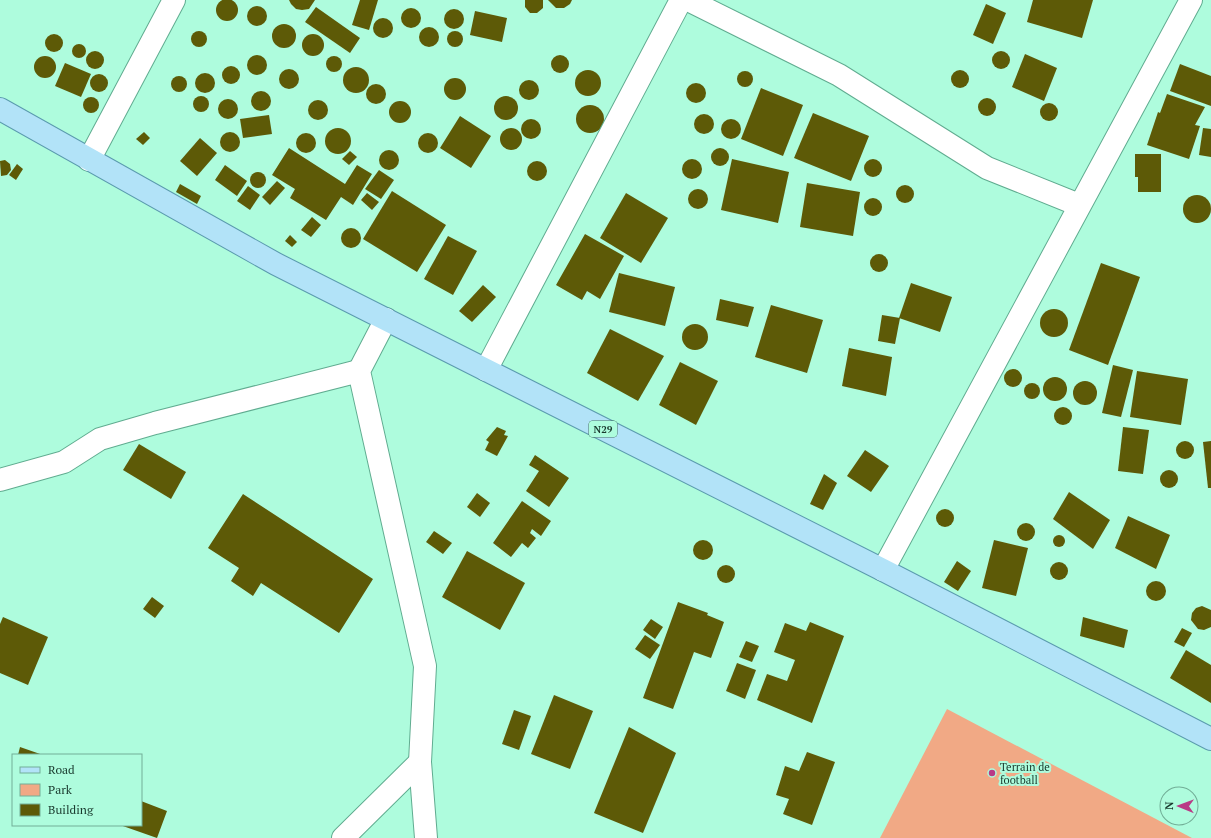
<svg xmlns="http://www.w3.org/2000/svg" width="1211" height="838" font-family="'PT Serif',serif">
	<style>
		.green { fill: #f1a985 }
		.building { fill: #5d5a07 }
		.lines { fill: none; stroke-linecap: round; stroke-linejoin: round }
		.minor-casing { stroke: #60ac90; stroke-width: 24 }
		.major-casing { stroke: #5b9bae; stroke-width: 24 }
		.minor { stroke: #fff; stroke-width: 22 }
		.major { stroke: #b2e3f8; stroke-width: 22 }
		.poi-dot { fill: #b93a86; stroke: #aefcdd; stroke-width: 1.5 }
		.labels { text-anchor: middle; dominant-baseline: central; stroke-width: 4; stroke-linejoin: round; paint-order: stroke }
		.shield { fill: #aefcdd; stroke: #467462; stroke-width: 1 }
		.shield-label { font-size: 10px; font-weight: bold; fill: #19392d }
		.poi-label { font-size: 11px; fill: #19392d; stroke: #aefcdd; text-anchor: start }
	</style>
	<rect width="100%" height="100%" fill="#aefcdd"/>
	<!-- green -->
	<path class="green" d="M947 709 1192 838H880Z"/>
	<!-- building -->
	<g class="building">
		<circle cx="227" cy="10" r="11"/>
		<path d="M289 0H315L309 9 302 10 296 9 291 4Z"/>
		<path d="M360 0H378L369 30 352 25Z"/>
		<path d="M525 0H543V8L537 13H530L525 7Z"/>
		<path d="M548 0H572L570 4 564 8H556Z"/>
		<path d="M1033 0H1093L1082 38 1027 22Z"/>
		<path d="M986 4 1006 13 993 44 973 35Z"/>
		<circle cx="257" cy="16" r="10"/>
		<path d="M316 7 360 38 350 53 305 22Z"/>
		<circle cx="411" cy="18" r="10"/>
		<circle cx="454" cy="19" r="10"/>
		<path d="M475 11 507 18 502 42 470 35Z"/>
		<circle cx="383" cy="28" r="10"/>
		<circle cx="284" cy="36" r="12"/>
		<circle cx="429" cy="37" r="10"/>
		<circle cx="199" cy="39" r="8"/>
		<circle cx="455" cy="39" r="8"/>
		<circle cx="313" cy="45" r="11"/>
		<circle cx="54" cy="43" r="9"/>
		<circle cx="79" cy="51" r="7"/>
		<circle cx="1001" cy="60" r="9"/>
		<circle cx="95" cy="60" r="9"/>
		<path d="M1025 54 1057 68 1044 101 1012 87Z"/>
		<circle cx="560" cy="64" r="9"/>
		<circle cx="257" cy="65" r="10"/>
		<circle cx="334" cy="64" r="8"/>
		<circle cx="45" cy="67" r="11"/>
		<path d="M65 63 91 74 81 97 55 86Z"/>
		<path d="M1180 64 1211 76V106L1170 91Z"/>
		<circle cx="231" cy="75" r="9"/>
		<circle cx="356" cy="80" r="13"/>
		<circle cx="289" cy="79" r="10"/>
		<circle cx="588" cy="83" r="13"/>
		<circle cx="960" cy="79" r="9"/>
		<circle cx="745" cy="79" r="8"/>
		<circle cx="205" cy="83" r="10"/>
		<circle cx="99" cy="83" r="9"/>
		<circle cx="179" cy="84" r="8"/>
		<circle cx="455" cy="89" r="11"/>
		<circle cx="529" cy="90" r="10"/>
		<circle cx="696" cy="93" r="10"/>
		<circle cx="376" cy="94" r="10"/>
		<path d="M761 88 803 105 783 156 741 139Z"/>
		<circle cx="261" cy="101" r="10"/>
		<path d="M1167 94 1205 107 1195 125 1200 126 1189 159 1147 145 1158 112 1160 113Z"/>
		<circle cx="201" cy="104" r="8"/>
		<circle cx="506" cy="108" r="12"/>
		<circle cx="91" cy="105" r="8"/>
		<circle cx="987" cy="107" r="9"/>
		<circle cx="228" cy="109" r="10"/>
		<circle cx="318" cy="110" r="10"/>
		<circle cx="400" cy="112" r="11"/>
		<circle cx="1049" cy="112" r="9"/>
		<circle cx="590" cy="119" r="14"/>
		<path d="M813 113 869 136 851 181 794 158Z"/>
		<circle cx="704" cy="124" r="10"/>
		<path d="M269 115 272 134 243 138 240 119Z"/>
		<path d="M460 116 491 136 471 168 440 148Z"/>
		<circle cx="531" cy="129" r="10"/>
		<circle cx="731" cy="129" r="10"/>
		<circle cx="511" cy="139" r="11"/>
		<path d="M1203 128 1211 129V157L1199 155Z"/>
		<circle cx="338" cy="141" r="13"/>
		<path d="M144 132 150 138 143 145 136 139Z"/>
		<circle cx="230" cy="142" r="10"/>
		<circle cx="306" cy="143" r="10"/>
		<circle cx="428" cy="143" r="10"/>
		<path d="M200 138 217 153 197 176 180 161Z"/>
		<circle cx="720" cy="157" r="9"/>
		<path d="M289 148 345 184 357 165 372 174 353 205 341 197 326 220 290 198 295 189 272 175Z"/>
		<circle cx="389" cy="160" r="10"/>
		<path d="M350 151 357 157 349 165 342 159Z"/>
		<path d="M1135 154H1161V192H1138V177H1135Z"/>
		<circle cx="873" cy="168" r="9"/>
		<path d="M732 159 789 172 778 223 721 210Z"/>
		<circle cx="692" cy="169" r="10"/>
		<path d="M5 160 10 164 11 170 7 175 1 176 0 161Z"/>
		<circle cx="537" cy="171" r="10"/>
		<path d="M17 164 23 169 16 180 9 175Z"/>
		<path d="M225 165 247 181 237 196 215 180Z"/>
		<path d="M379 170 394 180 381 199 365 189Z"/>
		<circle cx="258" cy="180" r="8"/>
		<path d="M277 181 285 188 270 205 262 197Z"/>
		<path d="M807 183 860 192 853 236 800 227Z"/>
		<path d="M180 184 201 196 197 204 176 192Z"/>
		<circle cx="905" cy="194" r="9"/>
		<path d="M248 186 260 195 250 210 237 201Z"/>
		<circle cx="698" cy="199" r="10"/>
		<path d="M392 191 446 225 417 272 363 239Z"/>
		<path d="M367 193 379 202 372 210 361 200Z"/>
		<path d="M626 193 668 218 641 263 600 238Z"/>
		<circle cx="1197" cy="209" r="14"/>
		<circle cx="873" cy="207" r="9"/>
		<path d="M312 217 321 225 311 237 301 230Z"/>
		<circle cx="351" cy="238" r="10"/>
		<path d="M585 234 624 256 600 299 587 291 582 300 556 285Z"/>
		<path d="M290 235 297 242 292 247 285 241Z"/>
		<path d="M448 236 477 251 453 295 424 279Z"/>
		<circle cx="879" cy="263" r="9"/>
		<path d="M1101 263 1140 277 1108 365 1069 350Z"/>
		<path d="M619 273 675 287 665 326 609 312Z"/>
		<path d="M911 283 952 297 940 332 899 318Z"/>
		<path d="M483 285 496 297 472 322 459 311Z"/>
		<path d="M720 299 754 307 748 327 716 320Z"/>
		<path d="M771 305 823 320 807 373 755 357Z"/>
		<circle cx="1054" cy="323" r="14"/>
		<path d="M882 315 900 318 895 344 878 341Z"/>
		<circle cx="695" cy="337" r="13"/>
		<path d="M610 329 664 356 638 401 587 373Z"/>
		<path d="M849 348 892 357 886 396 842 386Z"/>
		<path d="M680 362 718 381 696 425 659 405Z"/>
		<path d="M1113 365 1133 370 1121 417 1102 413Z"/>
		<circle cx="1013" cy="378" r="9"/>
		<path d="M1137 371 1188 379 1181 425 1130 417Z"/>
		<circle cx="1055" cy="389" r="12"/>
		<circle cx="1085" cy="393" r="12"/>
		<circle cx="1032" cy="391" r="8"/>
		<circle cx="1063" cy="416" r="9"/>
		<path d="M497 427 506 431 504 435 508 436 497 456 485 450 489 442 486 440Z"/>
		<path d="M1123 427 1149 430 1143 474 1118 471Z"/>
		<circle cx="1185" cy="450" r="9"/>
		<path d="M1211 441V488H1208L1203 442Z"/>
		<path d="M139 444 186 472 171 499 123 470Z"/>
		<path d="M865 450 889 466 871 492 847 476Z"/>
		<path d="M535 455 569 478 549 507 526 491 539 471 529 465Z"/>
		<circle cx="1169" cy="479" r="9"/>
		<path d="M824 474 837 483 823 510 810 504Z"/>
		<path d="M1069 492 1110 520 1093 549 1053 519Z"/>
		<path d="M477 493 490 503 480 517 467 507Z"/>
		<path d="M243 494 373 579 339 633 261 583 253 596 231 581 239 568 208 548Z"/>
		<path d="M522 501 551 521 541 536 532 529 530 533 536 538 528 548 522 543 511 557 493 543Z"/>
		<circle cx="945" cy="518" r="9"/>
		<path d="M1128 516 1170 535 1156 569 1115 548Z"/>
		<circle cx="1026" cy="532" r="9"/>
		<path d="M434 531 452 543 443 554 426 542Z"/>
		<circle cx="1059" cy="541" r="6"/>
		<path d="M994 540 1028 548 1016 596 982 588Z"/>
		<circle cx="703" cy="550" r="10"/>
		<path d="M467 551 525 583 500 630 442 597Z"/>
		<path d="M957 561 971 571 958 591 944 582Z"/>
		<circle cx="1059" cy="571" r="9"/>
		<circle cx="726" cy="574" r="9"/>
		<circle cx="1156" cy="591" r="10"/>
		<path d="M152 597 164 606 155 618 143 609Z"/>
		<path d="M678 602 708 613 707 615 724 622 711 658 694 652 673 709 643 698Z"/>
		<path d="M1202 606 1211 610V627L1204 630 1198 629 1191 620 1192 613 1196 608Z"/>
		<path d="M3 617 48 637 28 685 0 673V624Z"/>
		<path d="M1083 617 1128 630 1124 648 1080 636Z"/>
		<path d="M651 619 663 627 655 639 643 630Z"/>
		<path d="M810 622 844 636 812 723 757 700 767 674 787 681 795 660 774 652 785 623 806 631Z"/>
		<path d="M1182 628 1192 633 1184 647 1174 642Z"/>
		<path d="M645 635 660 645 650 659 635 649Z"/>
		<path d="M746 641 759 646 752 662 739 657Z"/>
		<path d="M1186 650 1211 665V703L1170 678Z"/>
		<path d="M737 663 756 670 745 699 726 691Z"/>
		<path d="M554 695 593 711 570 769 531 754Z"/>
		<path d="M514 710 531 716 519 750 502 744Z"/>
		<path d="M629 727 676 753 643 833 594 813Z"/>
		<path d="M20 747 43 755H18Z"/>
		<path d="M807 752 835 762 812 825 783 814 789 799 776 795 785 766 799 771Z"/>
		<path d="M141 801 167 811 157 838 120 825H141Z"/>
	</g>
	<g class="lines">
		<defs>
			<g id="minor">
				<path d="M688 0 839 75 987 168 1079 205"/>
				<path d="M89 160 174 0"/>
				<path d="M386 319 359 371 425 666 420 762 426 838"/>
				<path d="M486 370 681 0"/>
				<path d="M0 480 64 462 100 439 155 423 359 371"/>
				<path d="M883 570 1191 0"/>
				<path d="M343 838 420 762"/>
			</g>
			<path id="major" d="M0 109 276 264 883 570 1211 739"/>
		</defs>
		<!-- minor casing -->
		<use href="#minor" class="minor-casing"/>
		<!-- major casing -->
		<use href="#major" class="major-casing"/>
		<!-- minor -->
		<use href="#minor" class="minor"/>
		<!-- major -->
		<use href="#major" class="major"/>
	</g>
	<!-- markers -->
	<circle class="poi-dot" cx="992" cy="773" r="4"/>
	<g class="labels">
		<!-- shield labels -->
		<rect class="shield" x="589" y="421" width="28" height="16" rx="3"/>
		<g class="shield-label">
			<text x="603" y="429">N29</text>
		</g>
		<!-- poi labels -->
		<g class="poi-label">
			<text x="1000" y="767">Terrain de<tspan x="1000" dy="13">football</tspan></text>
		</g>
	</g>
	<!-- legend -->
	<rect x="12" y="754" width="130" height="72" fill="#aefcdd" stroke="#72ae97"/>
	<rect x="20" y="767" width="20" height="6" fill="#b2e3f8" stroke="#72ae97"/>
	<text x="48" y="774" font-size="12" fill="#19392d">Road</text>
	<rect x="20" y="784" width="20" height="12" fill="#f1a985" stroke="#72ae97"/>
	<text x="48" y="794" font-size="12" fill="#19392d">Park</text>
	<rect x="20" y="804" width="20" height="12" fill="#5d5a07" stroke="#72ae97"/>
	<text x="48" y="814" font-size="12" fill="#19392d">Building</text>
	<!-- north arrow -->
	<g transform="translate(1179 806) rotate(271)"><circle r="19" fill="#aefcdd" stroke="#72ae97"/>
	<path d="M0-3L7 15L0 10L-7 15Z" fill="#b93a86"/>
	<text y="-6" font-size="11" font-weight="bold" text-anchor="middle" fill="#19392d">N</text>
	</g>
</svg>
